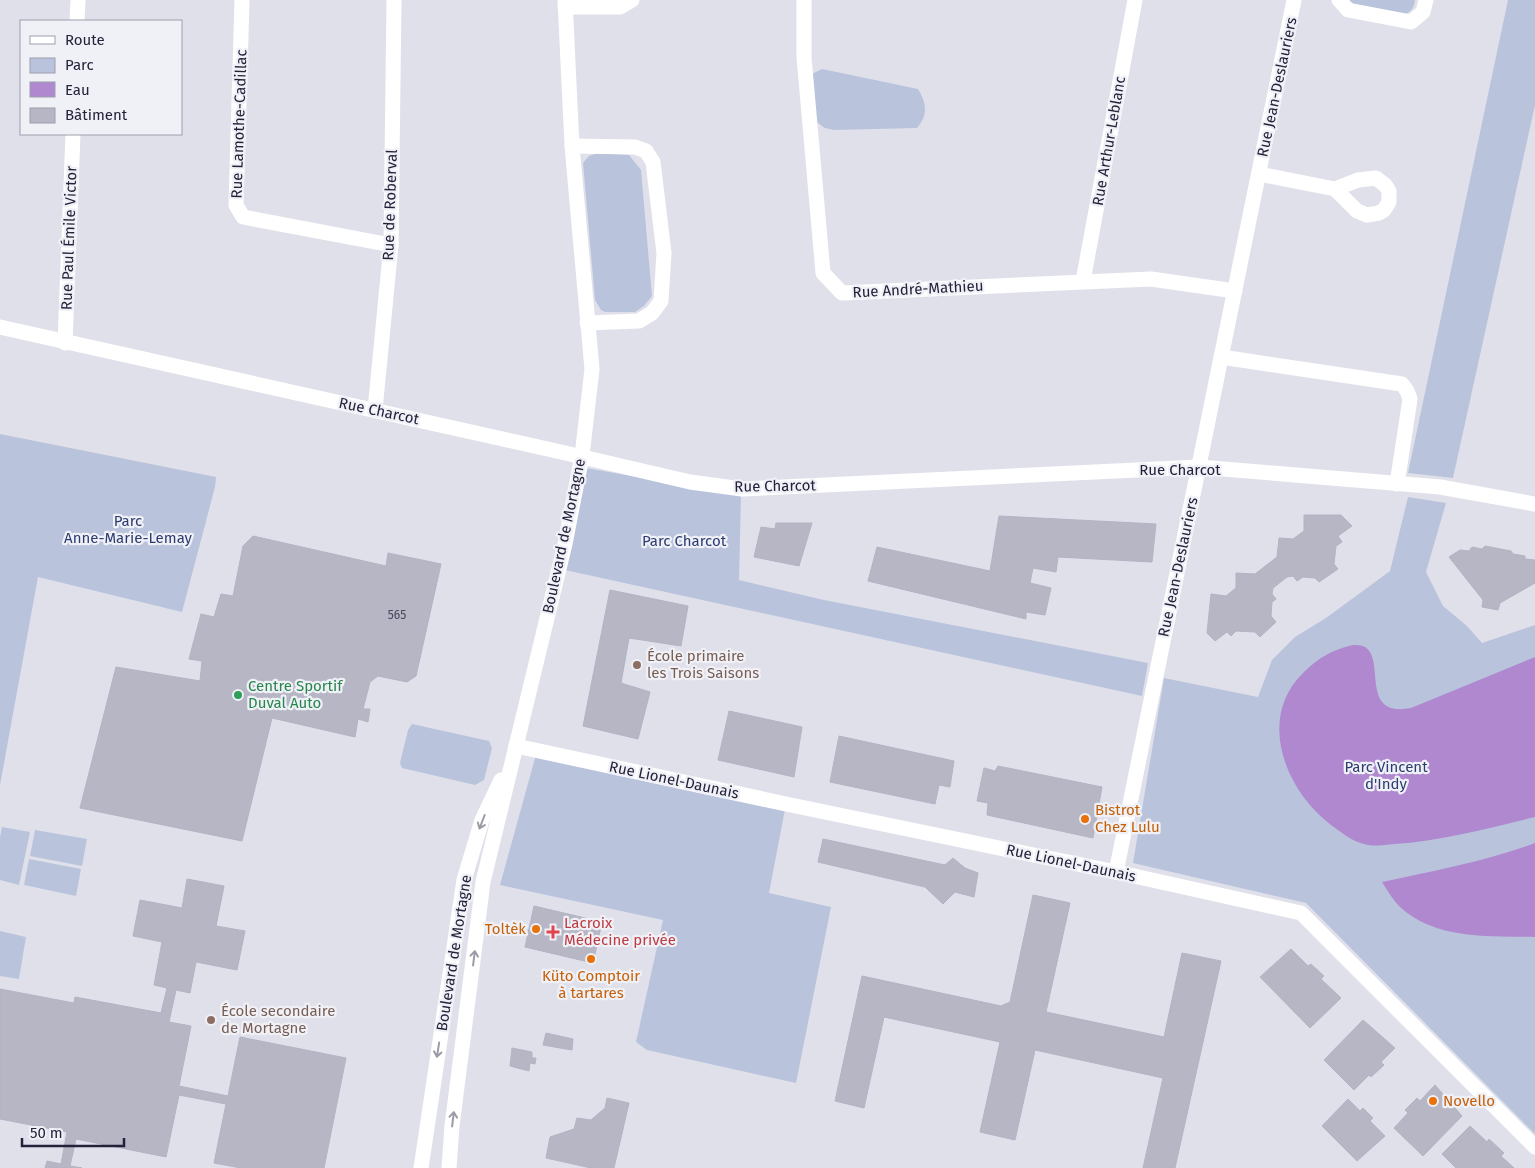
<svg xmlns="http://www.w3.org/2000/svg" width="1535" height="1168" font-family="'Fira Sans',sans-serif">
	<style>
		.green { fill: #b9c4dc }
		.water { fill: #af88cf }
		.building { fill: #b6b6c5; stroke: #b2b3c4 }
		.lines { fill: none; stroke-linecap: round; stroke-linejoin: round }
		.minor { stroke: #fff; stroke-width: 15 }
		.oneway { stroke: #9c9ba6 }
		.education-dot { fill: #8d6e63; stroke: #f0f1f7; stroke-width: 2 }
		.leisure-dot { fill: #2e9e5b; stroke: #f0f1f7; stroke-width: 2 }
		.food-dot { fill: #e8710a; stroke: #f0f1f7; stroke-width: 2 }
		.health-dot { fill: #e0444e; stroke: #f0f1f7; stroke-width: 2 }
		.labels { text-anchor: middle; dominant-baseline: central; stroke-width: 4.5; stroke-linejoin: round; paint-order: stroke }
		.number-label { font-size: 12px; fill: #48465d }
		.street-label { font-size: 15px; fill: #24213a; stroke: #f0f1f7 }
		.park-label { font-size: 15px; fill: #2c3b70; stroke: #f0f1f7 }
		.education-label { font-size: 15px; fill: #785e54; stroke: #f0f1f7; text-anchor: start }
		.leisure-label { font-size: 15px; fill: #27864d; stroke: #f0f1f7; text-anchor: start }
		.food-label { font-size: 15px; fill: #c56008; stroke: #f0f1f7; text-anchor: start }
		.health-label { font-size: 15px; fill: #be3a42; stroke: #f0f1f7; text-anchor: start }
	</style>
	<rect width="100%" height="100%" fill="#e0e0eb"/>
	<!-- green -->
	<g class="green">
		<path d="M1349 0H1415C1414 8 1411 12 1403 15L1355 5Z"/>
		<path d="M1508 0H1535V105L1453 478 1408 473Z"/>
		<path d="M822 69 918 89C927 104 928 115 917 128L834 130 825 128 815 121 812 74Z"/>
		<path d="M598 153 629 155 641 170 652 296 644 306 635 312H605L601 310 595 300 583 163 589 156Z"/>
		<path d="M0 434 216 477 215 487 182 612 38 577 0 785Z"/>
		<path d="M586 468 741 495 739 580 824 600 1148 663 1142 696 565 570Z"/>
		<path d="M1408 497 1446 503 1426 572 1443 606 1467 626 1482 643 1535 625V1134L1306 903 1133 863 1164 678 1258 697 1272 660 1295 637 1326 618 1390 571Z"/>
		<path d="M412 724 489 741 492 748 484 780 475 785 402 768 400 763 408 730Z"/>
		<path d="M537 751 786 804 769 893 831 907 796 1083 647 1050 636 1042 663 920 500 885Z"/>
		<path d="M2 827 30 832 19 885 0 880V837Z"/>
		<path d="M35 830 87 839 82 866 30 856Z"/>
		<path d="M29 859 81 869 76 896 24 885Z"/>
		<path d="M0 931 26 937 19 979 0 976Z"/>
	</g>
	<!-- water -->
	<g class="water">
		<path d="M1353 645C1357 645 1361 645 1365 647 1386 660 1359 718 1411 708L1535 657V817C1489 828 1441 841 1394 844 1384 845 1374 847 1364 844 1351 841 1341 832 1331 825 1285 790 1256 718 1304 672 1318 658 1334 649 1353 645Z"/>
		<path d="M1535 843V937C1489 936 1436 940 1400 907 1393 900 1387 890 1382 882 1433 871 1486 861 1535 843Z"/>
	</g>
	<!-- building -->
	<g class="building">
		<path d="M1304 515H1341L1352 526 1338 536 1342 542 1336 546 1334 564 1338 569 1319 582 1315 578 1303 577 1297 581 1293 576 1287 577 1273 588 1272 594 1276 599 1272 602 1271 616 1276 622 1260 637 1255 632 1236 631 1231 636 1227 632 1215 641 1207 633 1211 594 1226 596 1236 588V573L1255 574 1277 557 1279 538 1293 539 1304 531Z"/>
		<path d="M999 516 1156 524 1152 562 1058 557 1056 572 1033 568 1030 583 1051 588 1045 615 1026 612V619L868 581 877 547 990 571Z"/>
		<path d="M776 523H812L799 566 754 557 761 527 775 529Z"/>
		<path d="M253 536 386 566 388 553 441 564 416 676 407 682 378 676 370 682 363 709H370L368 722 358 719 355 737 272 718 242 841 80 808 116 667 200 681 202 661 189 659 201 614 214 617 221 594 233 596 243 546Z"/>
		<path d="M1485 546 1511 551 1513 554 1525 556V559L1535 560V583L1500 603 1498 610 1482 607 1483 600 1449 557 1460 550 1469 551 1472 547 1482 549Z"/>
		<path d="M610 590 688 606 681 646 629 638 621 683 650 692 638 739 583 726Z"/>
		<path d="M729 711 802 727 794 777 718 760Z"/>
		<path d="M839 736 954 761 950 787 939 785 935 804 830 782Z"/>
		<path d="M998 766 1102 787 1093 838 987 815 988 803 977 801 984 768 995 771Z"/>
		<path d="M823 839 945 865 953 858 965 868 978 873 974 897 955 892 943 904 925 887 818 862Z"/>
		<path d="M187 879 224 886 216 926 245 931 237 970 196 962 190 993 176 990 169 1022 191 1026 179 1086 228 1096 240 1037 346 1058 324 1168H241L214 1163 226 1104 179 1095 166 1157 76 1139 70 1166 82 1168H45L47 1161 61 1164 67 1132 0 1119V989L74 1003 75 997 161 1013 167 988 154 985 162 942 133 936 140 900 182 908Z"/>
		<path d="M1033 895 1070 903 1046 1012 1164 1037 1182 953 1221 961 1175 1168H1143L1163 1078 1035 1050 1015 1140 980 1132 1000 1042 884 1017 864 1108 835 1101 862 976 1001 1006 1010 1002Z"/>
		<path d="M534 906 602 922 593 963 525 947Z"/>
		<path d="M1291 949 1308 966 1311 964 1324 976 1321 979 1341 998 1310 1028 1260 977Z"/>
		<path d="M1363 1020 1395 1048 1381 1062 1384 1065 1371 1077 1369 1075 1354 1090 1324 1060Z"/>
		<path d="M546 1033 573 1039 572 1050 543 1045Z"/>
		<path d="M512 1048 532 1052V1058H536L535 1064 530 1063 529 1071 510 1066Z"/>
		<path d="M1435 1085 1462 1116 1423 1156 1394 1128 1408 1113 1405 1110 1417 1098 1420 1101Z"/>
		<path d="M607 1098 629 1103 614 1168H591L546 1158 550 1137 574 1129 577 1118 591 1120 605 1108Z"/>
		<path d="M1348 1099 1360 1111 1363 1108 1373 1118 1370 1121 1385 1136 1357 1161 1322 1126Z"/>
		<path d="M1470 1126 1487 1142 1489 1139 1504 1153 1501 1156 1514 1168H1456L1442 1154Z"/>
	</g>
	<g class="lines">
		<!-- minor -->
		<g class="minor">
			<path d="M242 0 236 205 243 217 391 245"/>
			<path d="M804 0V57L823 273 842 293 1151 279 1235 291"/>
			<path d="M1339 0 1348 10 1411 22 1423 12 1426 0"/>
			<path d="M565 7H620L632 0"/>
			<path d="M77 21 78 0"/>
			<path d="M572 146 635 147 646 151 653 162 664 253 661 301 652 313 639 321 587 323"/>
			<path d="M1259 174 1335 189 1357 211 1367 215 1379 213 1384 210 1389 202V191L1385 185 1376 178 1358 180 1335 189"/>
			<path d="M1083 281 1135 0"/>
			<path d="M0 327 561 452 690 482 742 489 1199 467 1440 487 1535 504"/>
			<path d="M65 343 73 134"/>
			<path d="M1221 357 1402 384 1407 391 1410 399 1397 484"/>
			<path d="M375 410 391 245 394 0"/>
			<path d="M516 746 786 804 1116 872 1301 913 1535 1147"/>
			<path d="M1116 872 1294 0"/>
			<path d="M421 1168 464 880 482 820 501 780"/>
			<path d="M449 1168 452 1126 483 882 565 544 582 456 592 369 572 146 565 0"/>
		</g>
	</g>
	<!-- one-way arrows -->
	<defs><path id="oneway-shaft" d="M-6 0H5M1.5-3L5.5 0L1.5 3" fill="none" stroke-width="1.6" stroke-linecap="round" stroke-linejoin="round" transform="scale(1.25)"/></defs>
	<g class="oneway">
		<use href="#oneway-shaft" transform="translate(482 822) rotate(111)"/>
		<use href="#oneway-shaft" transform="translate(474 958) rotate(-83)"/>
		<use href="#oneway-shaft" transform="translate(438 1050) rotate(99)"/>
		<use href="#oneway-shaft" transform="translate(453 1119) rotate(-83)"/>
	</g>
	<!-- markers -->
	<g class="education-dot">
		<circle cx="637" cy="665" r="5"/>
		<circle cx="211" cy="1020" r="5"/>
	</g>
	<circle class="leisure-dot" cx="238" cy="695" r="5"/>
	<g class="food-dot">
		<circle cx="1085" cy="819" r="5"/>
		<circle cx="536" cy="929" r="5"/>
		<circle cx="591" cy="959" r="5"/>
		<circle cx="1433" cy="1101" r="5"/>
	</g>
	<path class="health-dot" d="M550.5 924.5h5v5h5v5h-5v5h-5v-5h-5v-5h5z"/>
	<g class="labels">
		<!-- number labels -->
		<g class="number-label">
			<text x="397" y="615">565</text>
		</g>
		<!-- street labels -->
		<g class="street-label">
			<text transform="translate(1277 87) rotate(-78)">Rue Jean-Deslauriers</text>
			<text transform="translate(239 124) rotate(-88)">Rue Lamothe-Cadillac</text>
			<text transform="translate(1109 141) rotate(-80)">Rue Arthur-Leblanc</text>
			<text transform="translate(390 205) rotate(-88)">Rue de Roberval</text>
			<text transform="translate(69 238) rotate(-88)">Rue Paul Émile Victor</text>
			<text transform="translate(918 289) rotate(-3)">Rue André-Mathieu</text>
			<text transform="translate(379 411) rotate(12)">Rue Charcot</text>
			<text x="1180" y="470">Rue Charcot</text>
			<text transform="translate(775 486) rotate(-1)">Rue Charcot</text>
			<text transform="translate(564 536) rotate(-78)">Boulevard de Mortagne</text>
			<text transform="translate(1178 567) rotate(-78)">Rue Jean-Deslauriers</text>
			<text transform="translate(674 780) rotate(12)">Rue Lionel-Daunais</text>
			<text transform="translate(1071 863) rotate(12)">Rue Lionel-Daunais</text>
			<text transform="translate(454 953) rotate(-81)">Boulevard de Mortagne</text>
		</g>
		<!-- park labels -->
		<g class="park-label">
			<text x="128" y="521">Parc<tspan x="128" dy="17">Anne-Marie-Lemay</tspan></text>
			<text x="684" y="541">Parc Charcot</text>
			<text x="1386" y="767">Parc Vincent<tspan x="1386" dy="17">d'Indy</tspan></text>
		</g>
		<!-- education labels -->
		<g class="education-label">
			<text x="647" y="656">École primaire<tspan x="647" dy="17">les Trois Saisons</tspan></text>
			<text x="221" y="1011">École secondaire<tspan x="221" dy="17">de Mortagne</tspan></text>
		</g>
		<!-- leisure labels -->
		<g class="leisure-label">
			<text x="248" y="686">Centre Sportif<tspan x="248" dy="17">Duval Auto</tspan></text>
		</g>
		<!-- food labels -->
		<g class="food-label">
			<text x="1095" y="810">Bistrot<tspan x="1095" dy="17">Chez Lulu</tspan></text>
			<text x="526" y="929" text-anchor="end">Toltèk</text>
			<text x="591" y="976" text-anchor="middle">Küto Comptoir<tspan x="591" dy="17">à tartares</tspan></text>
			<text x="1443" y="1101">Novello</text>
		</g>
		<!-- health labels -->
		<g class="health-label">
			<text x="564" y="923">Lacroix<tspan x="564" dy="17">Médecine privée</tspan></text>
		</g>
	</g>
	<!-- legend -->
	<rect x="20" y="20" width="162" height="115" fill="#f0f1f7" stroke="#9e9eab"/>
	<rect x="30" y="36" width="25" height="8" fill="#ffffff" stroke="#9e9eab"/>
	<text x="65" y="45" font-size="15" fill="#24213a">Route</text>
	<rect x="30" y="58" width="25" height="15" fill="#b9c4dc" stroke="#9e9eab"/>
	<text x="65" y="70" font-size="15" fill="#24213a">Parc</text>
	<rect x="30" y="82" width="25" height="15" fill="#af88cf" stroke="#9e9eab"/>
	<text x="65" y="95" font-size="15" fill="#24213a">Eau</text>
	<rect x="30" y="108" width="25" height="15" fill="#b6b6c5" stroke="#9e9eab"/>
	<text x="65" y="120" font-size="15" fill="#24213a">Bâtiment</text>
	<!-- scale -->
	<path d="M22 1138v8h102v-8" fill="none" stroke="#24213a" stroke-width="2.5"/>
	<text x="30" y="1138" font-size="15" fill="#24213a" stroke="#f0f1f7" stroke-width="4" paint-order="stroke">50 m</text>
</svg>
